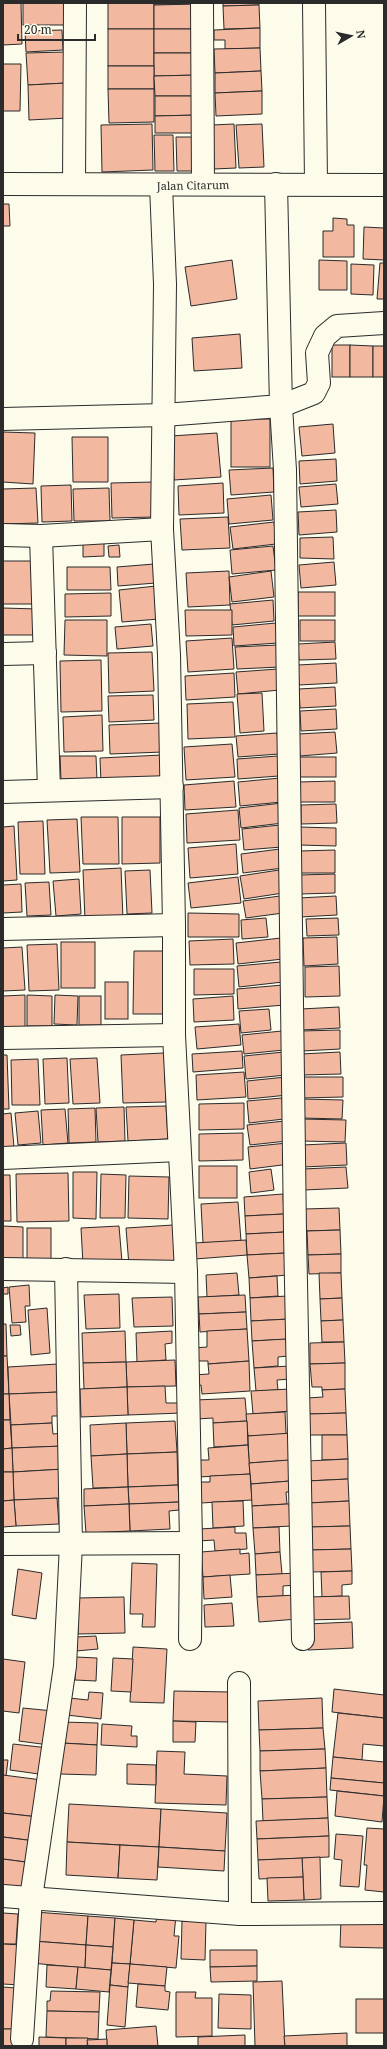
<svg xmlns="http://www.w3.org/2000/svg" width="387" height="2049" font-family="'Noto Serif',serif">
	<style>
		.building { fill: #f2b8a0; stroke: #2b2b2b }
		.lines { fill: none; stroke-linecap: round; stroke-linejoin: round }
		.street-casing { stroke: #2b2b2b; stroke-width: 24 }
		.street { stroke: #fdfbea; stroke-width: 22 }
		.labels { text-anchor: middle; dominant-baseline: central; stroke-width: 3; stroke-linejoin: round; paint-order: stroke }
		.street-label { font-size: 11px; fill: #2b2b2b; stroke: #fdfbea }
	</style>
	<rect width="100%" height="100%" fill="#fdfbea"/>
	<!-- building -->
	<g class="building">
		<path d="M3 3H21L22 44 3 45Z"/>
		<rect x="23" y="3" width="41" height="22"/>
		<rect x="108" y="3" width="46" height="26"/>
		<path d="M154 3H197V4L154 5Z"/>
		<path d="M223 3H259V5L223 6Z"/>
		<path d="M197 4 198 29H154V5Z"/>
		<path d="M259 5 260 28 224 29 223 6Z"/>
		<path d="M260 28V48L225 49V40H214V30Z"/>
		<rect x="108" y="29" width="46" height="37"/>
		<rect x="154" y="29" width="44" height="24"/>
		<path d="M62 30 63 50 26 52 25 31Z"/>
		<path d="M260 48 261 71 215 73 214 49Z"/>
		<path d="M65 52 66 83 28 85 26 53Z"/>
		<path d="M154 53H198V75L154 76Z"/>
		<path d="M3 64H21L20 111H3Z"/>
		<rect x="108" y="66" width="46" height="23"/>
		<path d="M261 71 262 91 215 93V73Z"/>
		<path d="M198 75V96H155L154 76Z"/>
		<path d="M66 83 68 118 29 120 28 85Z"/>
		<path d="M108 89H154V122L109 123Z"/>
		<path d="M262 91V114L216 116 215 93Z"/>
		<path d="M155 96H198V115L155 116Z"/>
		<path d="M198 115V133H155V116Z"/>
		<path d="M152 124 153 170 102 172 101 125Z"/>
		<path d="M234 124 236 168 214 169 212 125Z"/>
		<path d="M262 124 264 167 239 168 236 125Z"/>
		<path d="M154 135H173L174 171H155Z"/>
		<path d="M176 137H192L193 171H177Z"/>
		<path d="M3 204H9L10 226H3Z"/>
		<path d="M333 218 347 219V225H354V257H323V231H333Z"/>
		<path d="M364 227 384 228V260L363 259Z"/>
		<path d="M232 260 237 299 191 306 185 267Z"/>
		<path d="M319 260 347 261V290H319Z"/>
		<path d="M380 263H384V299H377Z"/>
		<path d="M351 264 374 265 373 295 351 294Z"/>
		<path d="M240 334 242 368 194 371 192 338Z"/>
		<rect x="332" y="345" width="18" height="32"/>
		<path d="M350 345 373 346V377H350Z"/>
		<rect x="373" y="346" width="11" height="31"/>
		<rect x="231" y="419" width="39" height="48"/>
		<path d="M333 424 335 453 302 456 299 427Z"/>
		<path d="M3 432 35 433 33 484 3 482Z"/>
		<path d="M217 433 221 477 174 480 171 436Z"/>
		<path d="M72 437H108V482H73Z"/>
		<path d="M336 459 337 481 300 484 299 461Z"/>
		<path d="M273 468 274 492 231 495 229 470Z"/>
		<path d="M154 482 155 517 112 518 111 483Z"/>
		<path d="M223 483 224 513 179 515 178 486Z"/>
		<path d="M336 484 338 504 301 507 299 487Z"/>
		<path d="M71 485 72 521 42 522 41 486Z"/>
		<path d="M36 488 38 523 3 524V489Z"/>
		<path d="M109 488 110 521H74L73 489Z"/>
		<path d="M271 495 273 520 229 524 227 499Z"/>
		<path d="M336 510 337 532 299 535 298 512Z"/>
		<path d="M228 517 230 548 182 550 180 519Z"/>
		<path d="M274 522 276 544 233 549 230 527Z"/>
		<path d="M333 537 334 559 300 558V538Z"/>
		<path d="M104 541V556L83 557V542Z"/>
		<path d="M119 545 120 557H109L108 546Z"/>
		<path d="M273 546 276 570 232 574 230 550Z"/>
		<rect x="3" y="561" width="32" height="43"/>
		<path d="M334 562 336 585 301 588 299 565Z"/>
		<path d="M154 564 156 583 118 586 117 567Z"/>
		<path d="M67 567H110L111 590H67Z"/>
		<path d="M229 571 230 605 188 607 186 573Z"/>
		<path d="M271 571 274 597 232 602 229 577Z"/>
		<path d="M156 586 159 619 122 622 119 590Z"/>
		<rect x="298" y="592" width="37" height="24"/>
		<path d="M111 593V616L65 617V594Z"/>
		<path d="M273 600 274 621 232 625 230 604Z"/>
		<path d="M3 608 38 609 37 635H3Z"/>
		<path d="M185 610H232V635L186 636Z"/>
		<path d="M65 620H107V656L64 655Z"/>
		<rect x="300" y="620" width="35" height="21"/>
		<path d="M276 623 278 643 234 646 233 627Z"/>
		<path d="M151 624 153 646 117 649 115 627Z"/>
		<path d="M232 638 234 669 188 672 186 641Z"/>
		<path d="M335 642 336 659 299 660 298 644Z"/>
		<path d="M278 645 280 667 237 669 235 647Z"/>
		<path d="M152 652 154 691 109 693 108 653Z"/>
		<path d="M101 660 102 711 61 712 60 661Z"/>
		<path d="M336 663 337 683 299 685 298 665Z"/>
		<path d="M278 669 280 690 238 694 236 672Z"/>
		<path d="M234 673 235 697 186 700 185 676Z"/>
		<path d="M335 687 336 706 300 708 299 689Z"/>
		<path d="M262 693 264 731 240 733 237 694Z"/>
		<path d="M153 695 154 720 109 722 108 696Z"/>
		<path d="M233 702 235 737 188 739 187 704Z"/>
		<path d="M336 709 337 729 301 731 300 711Z"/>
		<path d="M102 715 103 751 64 752 63 717Z"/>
		<path d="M162 723 163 752 110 754 109 725Z"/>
		<path d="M335 732 337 753 300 756 298 734Z"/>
		<path d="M277 733 279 754 238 757 236 736Z"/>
		<path d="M232 744 235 777 186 780 184 747Z"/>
		<path d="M162 755 163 781 101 783 100 758Z"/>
		<path d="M60 756H96L97 780H61Z"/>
		<path d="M278 756 279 776 238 779 237 759Z"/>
		<rect x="299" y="757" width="37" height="20"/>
		<path d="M280 778 282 802 240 806 238 782Z"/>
		<path d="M234 781 236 807 185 810 184 785Z"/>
		<path d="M335 781V802H299V782Z"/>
		<path d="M282 803 283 823 241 828 239 808Z"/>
		<path d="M336 804 337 823 301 824V805Z"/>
		<path d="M238 810 240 840 187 843 186 814Z"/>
		<path d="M81 817H118L119 864H83Z"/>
		<path d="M122 817H160V863L122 864Z"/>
		<path d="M77 819 80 872 50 873 47 820Z"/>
		<path d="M43 821 45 874H20L18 822Z"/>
		<path d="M280 825 282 847 244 850 242 829Z"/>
		<path d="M14 826 17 880 3 881V827Z"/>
		<path d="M299 827 336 828V846L299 845Z"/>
		<path d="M236 844 238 874 190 878 188 848Z"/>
		<path d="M280 849 283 868 243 873 241 854Z"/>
		<path d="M335 850V873H299V851Z"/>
		<path d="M121 868 123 919 85 920 83 870Z"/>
		<path d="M150 870 152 913 127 914 125 871Z"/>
		<path d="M279 870 283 893 244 899 240 876Z"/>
		<path d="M335 874V893L299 894V875Z"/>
		<path d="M238 877 241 903 191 908 188 883Z"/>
		<path d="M79 879 81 914 56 916 53 881Z"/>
		<path d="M49 882 51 915 27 916 25 883Z"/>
		<path d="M21 884 22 912 3 913V885Z"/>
		<path d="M280 896 283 913 246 918 243 901Z"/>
		<path d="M336 896 337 915 300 917 299 898Z"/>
		<path d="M188 913 239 914V937H188Z"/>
		<path d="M266 918 268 937 242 939 241 920Z"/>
		<path d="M338 918 339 935 307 936 306 919Z"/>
		<path d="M337 937 338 964 304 966 303 938Z"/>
		<path d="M281 938 283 959 238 964 236 943Z"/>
		<path d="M233 939 234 964 190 965 189 941Z"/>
		<rect x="61" y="942" width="34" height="46"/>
		<path d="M57 944 59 990 29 991 27 945Z"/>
		<path d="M22 947 25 990 3 991V948Z"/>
		<path d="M134 951H165L164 1014H133Z"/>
		<path d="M281 962 283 982 239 987 237 966Z"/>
		<path d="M339 966 340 996 305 997V967Z"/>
		<path d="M194 969H234V994L194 995Z"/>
		<rect x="105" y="982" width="23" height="37"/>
		<path d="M283 985 284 1005 238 1009 237 989Z"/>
		<path d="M25 995V1027L3 1028V996Z"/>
		<path d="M27 995 52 996V1026H27Z"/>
		<path d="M55 995 78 996 77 1025 54 1024Z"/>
		<rect x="79" y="996" width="22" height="29"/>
		<path d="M233 996 234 1020 194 1022 193 999Z"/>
		<path d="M339 1007 340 1028 302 1030 301 1009Z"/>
		<path d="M269 1009 271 1030 241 1033 239 1011Z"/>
		<path d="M239 1024 241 1045 197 1049 195 1027Z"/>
		<path d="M340 1030V1049L302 1051 301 1031Z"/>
		<path d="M282 1031 284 1050 244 1054 242 1035Z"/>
		<path d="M242 1051 243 1068 193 1072 192 1054Z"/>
		<path d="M284 1052 286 1075 246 1079 244 1056Z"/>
		<path d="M340 1052 341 1074 302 1075 301 1054Z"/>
		<path d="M164 1053 166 1102 123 1103 121 1055Z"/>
		<path d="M3 1055H7L9 1109H3Z"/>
		<path d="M67 1058 69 1103 45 1104 43 1059Z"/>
		<path d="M97 1058 100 1103 73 1104 70 1059Z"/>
		<path d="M38 1059 40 1105H12L11 1060Z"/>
		<path d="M244 1072 246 1097 197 1100 196 1075Z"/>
		<path d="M286 1077 288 1095 248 1099 247 1081Z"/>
		<path d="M302 1077H343V1097L302 1098Z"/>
		<path d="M282 1098 284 1119 249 1123 247 1101Z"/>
		<path d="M302 1099 343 1100 342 1119 301 1118Z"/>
		<path d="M244 1103V1129L199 1130V1104Z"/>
		<path d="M166 1106 168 1139 128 1141 126 1107Z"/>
		<path d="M124 1107 125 1141 98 1142 96 1108Z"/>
		<path d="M95 1108 96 1142 69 1143 68 1109Z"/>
		<path d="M65 1109 68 1143 43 1145 41 1110Z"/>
		<path d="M38 1111 41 1143 18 1145 15 1113Z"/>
		<path d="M11 1113 14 1147 3 1148V1114Z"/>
		<path d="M301 1119 346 1120 345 1142 301 1141Z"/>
		<path d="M285 1121 287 1141 250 1145 247 1125Z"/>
		<path d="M243 1133V1160L199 1161V1134Z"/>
		<path d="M287 1143 290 1164 250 1169 248 1147Z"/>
		<path d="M346 1143 347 1165 303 1167 302 1145Z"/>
		<rect x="199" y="1166" width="38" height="32"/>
		<path d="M346 1167 348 1188 304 1190 303 1169Z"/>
		<path d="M271 1169 274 1190 251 1193 249 1172Z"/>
		<path d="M73 1172H97L96 1219 73 1218Z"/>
		<path d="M68 1173 69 1221 17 1222 16 1174Z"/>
		<path d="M101 1174 126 1175 125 1218H100Z"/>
		<path d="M3 1175H10L11 1221H3Z"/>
		<path d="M129 1176 169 1177 168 1219 128 1218Z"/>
		<path d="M283 1194 284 1214 245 1216 244 1197Z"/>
		<path d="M238 1202 241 1241 203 1243 201 1204Z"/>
		<path d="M339 1208 340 1230 304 1231V1209Z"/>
		<path d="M284 1214 285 1232 246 1234 245 1216Z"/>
		<path d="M173 1225 175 1263 129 1266 126 1228Z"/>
		<path d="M3 1226 23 1227V1262H3Z"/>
		<path d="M119 1226 122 1262 83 1264 81 1228Z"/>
		<rect x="27" y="1228" width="24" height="35"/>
		<path d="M340 1230 341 1254 308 1255 307 1231Z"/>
		<path d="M285 1232 286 1253 247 1255 246 1234Z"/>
		<path d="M246 1240 247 1255 195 1259 194 1243Z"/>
		<path d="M286 1253 288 1275 249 1278 247 1255Z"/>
		<path d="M341 1254V1273L309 1274 308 1255Z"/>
		<path d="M237 1273 239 1295 207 1297 206 1275Z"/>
		<path d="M319 1273H341L342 1298 320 1299Z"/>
		<path d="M277 1276 278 1296 250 1298 249 1278Z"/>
		<path d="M29 1285 30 1306H25L26 1322 12 1323 9 1287Z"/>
		<path d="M8 1287V1294H3V1288Z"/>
		<path d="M119 1294 120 1328 86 1329 84 1295Z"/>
		<path d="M245 1295 246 1312 199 1314 198 1297Z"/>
		<path d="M288 1296 289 1319 251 1321 250 1298Z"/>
		<path d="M172 1297 173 1326 134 1327 132 1298Z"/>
		<path d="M342 1298 343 1320 321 1321 320 1299Z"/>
		<path d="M47 1308 50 1353 31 1355 28 1310Z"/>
		<path d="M246 1312 247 1329 200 1332 199 1314Z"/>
		<path d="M289 1319 291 1339 252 1341 251 1321Z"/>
		<path d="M343 1320 344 1342H322L321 1321Z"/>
		<path d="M3 1324H6L7 1356H3Z"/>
		<path d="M10 1325H20L21 1335 11 1336Z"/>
		<path d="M247 1329 249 1361 208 1364V1361H194L193 1348 207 1347V1331Z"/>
		<path d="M125 1331 126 1362 83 1363 82 1333Z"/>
		<path d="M172 1331V1343L165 1344 166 1360 137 1362 136 1333Z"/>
		<path d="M286 1339 288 1356 278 1357V1366L254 1368 252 1341Z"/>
		<path d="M344 1342 345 1363 310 1364V1343Z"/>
		<path d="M3 1356H7L9 1394H3Z"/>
		<path d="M175 1360 176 1386 127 1387 126 1362Z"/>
		<path d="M249 1361 250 1391 202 1394 201 1385 195 1386 194 1375 209 1374 208 1364Z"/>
		<path d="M126 1362 127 1387 84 1389 83 1363Z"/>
		<path d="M345 1363V1389L322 1390V1387H312L310 1364Z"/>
		<path d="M58 1364 59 1392 9 1394 8 1367Z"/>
		<path d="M290 1366 291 1379 277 1380 278 1390 256 1391 254 1368Z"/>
		<path d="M165 1386 166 1403H181L182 1413 128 1415 127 1387Z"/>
		<path d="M127 1387 128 1415 81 1417 80 1389Z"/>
		<path d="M290 1389 291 1411 253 1414 251 1391Z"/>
		<path d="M345 1389 346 1413 308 1414 307 1398 323 1397 322 1390Z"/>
		<path d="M59 1392 61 1416H52V1423L11 1425 9 1394Z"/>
		<path d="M3 1394H9L10 1420H3Z"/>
		<path d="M245 1398 247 1421 213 1423V1418L197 1419 195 1400Z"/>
		<path d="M285 1412 286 1434 248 1436 246 1414Z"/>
		<path d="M346 1413 347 1435H308V1414Z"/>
		<path d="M3 1420H10L12 1448 3 1449Z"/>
		<path d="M175 1421 177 1452 127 1454 126 1423Z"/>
		<path d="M247 1421 248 1445 214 1447 213 1423Z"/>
		<path d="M52 1423 53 1434 65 1433V1446L12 1448 11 1425Z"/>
		<path d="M126 1423 127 1454 91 1456 90 1425Z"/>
		<path d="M292 1433 294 1460 249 1463 248 1436Z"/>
		<path d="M322 1435H347L348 1459 322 1460Z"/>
		<path d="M248 1445 250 1474 199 1477 198 1460H209L208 1448Z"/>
		<path d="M62 1446 64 1469 13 1472 12 1448Z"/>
		<path d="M12 1448 13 1472H3V1449Z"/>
		<path d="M177 1452 178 1485 128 1487 127 1454Z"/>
		<path d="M127 1454 128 1487 93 1488 91 1456Z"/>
		<path d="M348 1459V1479L307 1481V1461Z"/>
		<path d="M289 1460 290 1481 251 1484 249 1463Z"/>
		<path d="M64 1469 65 1498 14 1500 13 1472Z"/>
		<path d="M3 1472H13L14 1500 3 1501Z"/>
		<path d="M250 1474 252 1500 201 1503 200 1482H210V1476Z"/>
		<path d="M348 1479 349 1501 308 1503 307 1481Z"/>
		<path d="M290 1481 291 1492H286L287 1504 252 1506 251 1484Z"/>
		<path d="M178 1485 179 1502 129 1504 128 1487Z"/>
		<path d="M128 1487 129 1504 84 1506V1489Z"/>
		<path d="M57 1498 59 1524 16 1526 14 1500Z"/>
		<path d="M14 1500 16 1526 3 1527V1501Z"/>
		<path d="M243 1501 244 1526 213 1528 212 1502Z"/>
		<path d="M349 1501 350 1526 309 1527 308 1503Z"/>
		<path d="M179 1502V1510L169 1511 170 1529 130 1531 129 1504Z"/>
		<path d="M129 1504 130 1531 86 1533 84 1506Z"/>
		<path d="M287 1504H291L292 1526 253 1528 252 1506Z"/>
		<path d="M350 1526 351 1549 310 1550 309 1527Z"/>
		<path d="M235 1527V1533H246L247 1549 215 1551 214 1540 199 1541V1529Z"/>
		<path d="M279 1527 280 1552 255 1554 253 1528Z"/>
		<path d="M240 1549V1554L249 1553 250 1574 203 1577 201 1552Z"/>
		<path d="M351 1549 352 1571 311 1572 310 1550Z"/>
		<path d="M280 1552 282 1574 256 1575 255 1554Z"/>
		<path d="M132 1563 157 1564 155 1627H142L143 1614H130Z"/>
		<path d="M18 1569 42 1573 36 1619 12 1615Z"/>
		<path d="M352 1571V1584L342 1585V1596L322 1597 321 1572Z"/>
		<path d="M297 1573V1585L283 1586V1596L257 1597 256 1575Z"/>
		<path d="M230 1575 232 1597 204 1599 203 1577Z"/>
		<path d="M296 1595 298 1619 259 1622 257 1597Z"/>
		<path d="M349 1596 350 1619 307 1620 306 1597Z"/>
		<path d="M124 1597 125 1633 78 1634 77 1598Z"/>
		<path d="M232 1603 234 1626 205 1627 204 1605Z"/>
		<path d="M352 1622 353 1648 308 1650 307 1624Z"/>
		<path d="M96 1636 98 1649 76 1651V1637Z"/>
		<path d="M133 1647 167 1649 164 1703 130 1702Z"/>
		<path d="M76 1657 97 1658 96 1681 75 1680Z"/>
		<path d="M113 1658 133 1659 131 1692 111 1691Z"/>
		<path d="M3 1659 25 1662 19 1713 3 1711Z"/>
		<path d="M334 1689 384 1695V1718L332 1712Z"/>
		<path d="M174 1691 231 1692 230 1722 173 1721Z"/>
		<path d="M89 1692 103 1693 101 1719 67 1715 69 1698 88 1700Z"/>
		<path d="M322 1698 323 1728 259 1730 258 1701Z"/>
		<path d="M23 1708 53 1711 49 1745 19 1741Z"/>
		<path d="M338 1713 384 1718V1746L363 1744 362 1760 333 1757Z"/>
		<path d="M173 1721 196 1722 195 1742H173Z"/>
		<path d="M62 1722 98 1723 97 1745 62 1743Z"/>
		<path d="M102 1724 132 1726 131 1736H137V1747L101 1745Z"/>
		<path d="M323 1728 325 1749 260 1751 259 1730Z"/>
		<path d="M62 1743 97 1745 96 1775 60 1774Z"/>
		<path d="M13 1744 49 1748 46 1775 10 1770Z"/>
		<path d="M325 1749 326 1768 260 1771V1751Z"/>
		<path d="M157 1751 185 1752 184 1774 227 1776 226 1805 155 1803Z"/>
		<path d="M333 1757 384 1762V1783L331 1778Z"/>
		<path d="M3 1760H8L6 1776 3 1775Z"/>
		<path d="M127 1764 156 1765V1785L127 1784Z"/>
		<path d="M326 1768 327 1797 262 1799 260 1771Z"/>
		<path d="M3 1775 42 1780 38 1817 3 1813Z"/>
		<path d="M331 1778 384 1783V1796L330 1790Z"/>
		<path d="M337 1791 384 1796 382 1822 335 1816Z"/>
		<path d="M327 1797 328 1818 263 1821 262 1799Z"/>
		<path d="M69 1804 161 1809 159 1847 67 1842Z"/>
		<path d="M161 1809 227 1813 225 1851 159 1847Z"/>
		<path d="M3 1813 38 1817 35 1841 3 1837Z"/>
		<path d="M328 1818 329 1836 257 1839 256 1821Z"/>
		<path d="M367 1828 384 1829V1892L365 1890 367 1865H364Z"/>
		<path d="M336 1834 363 1836 359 1887 340 1886 342 1860 334 1859Z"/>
		<path d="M329 1836V1857L258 1860 257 1839Z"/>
		<path d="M3 1837 35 1841 33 1863 3 1859Z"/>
		<path d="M67 1842 120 1845 118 1878 66 1875Z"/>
		<path d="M120 1845 159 1847 157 1880 118 1878Z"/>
		<path d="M159 1847 225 1851 224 1871 158 1867Z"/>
		<path d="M320 1857 321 1899 304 1900 302 1858Z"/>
		<path d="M302 1858 303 1877 259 1879 258 1860Z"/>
		<path d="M3 1859 33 1863 30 1888 3 1885Z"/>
		<path d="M303 1877 304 1900 268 1901 267 1878Z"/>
		<path d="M35 1912 88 1916 86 1945 33 1941Z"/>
		<path d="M3 1913 18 1914 16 1944H3Z"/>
		<path d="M157 1913 176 1915 174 1936H179L176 1968 130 1964 134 1920 156 1922Z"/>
		<path d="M88 1916 115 1918 113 1947 86 1945Z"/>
		<path d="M115 1918 134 1920 130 1964 112 1963Z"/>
		<path d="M341 1918 384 1919V1948L340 1947Z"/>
		<path d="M182 1921H206L205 1960 181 1959Z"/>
		<path d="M33 1941 86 1945 85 1968 31 1963Z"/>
		<path d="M3 1944 22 1945 20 1985 3 1984Z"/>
		<path d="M86 1945 113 1947 111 1970 85 1968Z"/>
		<path d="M210 1950H257V1966L210 1967Z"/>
		<path d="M112 1963 130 1964 128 1987 110 1985Z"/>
		<path d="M130 1964 167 1967 165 1986 128 1983Z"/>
		<path d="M47 1965 78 1967 76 1989 46 1987Z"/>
		<path d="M257 1966V1981L211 1982 210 1967Z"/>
		<path d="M78 1967 111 1970 109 1992 76 1989Z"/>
		<path d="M282 1981 285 2046H255L253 1982Z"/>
		<path d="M138 1984 165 1986V1991L170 1992 168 2010 136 2007Z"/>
		<path d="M110 1985 128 1987 125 2027 107 2025Z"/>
		<path d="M3 1987 16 1988 14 2029H3Z"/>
		<path d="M51 1991 100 1992 99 2012 47 2011V2001H50Z"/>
		<path d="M176 1992H196L195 1998H212V2036L176 2037Z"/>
		<path d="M219 1994 251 1995V2029L218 2028Z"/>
		<rect x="356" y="1999" width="28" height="34"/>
		<path d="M47 2011 99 2012 98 2039 46 2037Z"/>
		<path d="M156 2026 158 2046H107L106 2030Z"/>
		<path d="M3 2029H14L13 2046H3Z"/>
		<path d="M347 2033V2046H285L284 2036Z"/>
		<path d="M245 2035V2046H198V2037Z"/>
		<path d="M39 2037 66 2038V2046H27H39Z"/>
		<path d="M66 2038H88L87 2046H66Z"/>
		<path d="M107 2039V2046H88L87 2040Z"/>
	</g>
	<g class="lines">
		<defs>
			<g id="street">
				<path d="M202 3 203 184"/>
				<path d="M314 3 316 184"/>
				<path d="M3 184 384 185"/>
				<path d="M74 184 75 3"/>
				<path d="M161 185 165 284 162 529 169 655 174 925V1035L186 1272 191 1543 190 1639"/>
				<path d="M3 419 164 415 281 406 276 184"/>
				<path d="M3 535 41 536 162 529"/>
				<path d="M41 536 49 790"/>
				<path d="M3 654 45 653"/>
				<path d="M3 792 172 787"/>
				<path d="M3 929 174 925"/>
				<path d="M3 1038 174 1035"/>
				<path d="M3 1158 179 1150"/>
				<path d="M3 1269 186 1272"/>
				<path d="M3 1544 191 1543"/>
				<path d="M303 1639 295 1232 285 470 281 406 314 393 319 383 317 353 325 336 337 326 384 323"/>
				<path d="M239 1683 240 1914"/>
				<path d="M3 1896 240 1914 384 1913"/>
				<path d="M22 2039 31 1898 65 1666 71 1544 66 1269"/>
			</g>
		</defs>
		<!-- street casing -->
		<use href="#street" class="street-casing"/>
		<!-- street -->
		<use href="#street" class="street"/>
	</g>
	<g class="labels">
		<!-- street labels -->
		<g class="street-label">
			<text transform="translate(193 185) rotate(-1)">Jalan Citarum</text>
		</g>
	</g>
	<!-- border -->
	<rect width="387" height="2049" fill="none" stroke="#2b2b2b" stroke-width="8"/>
	<!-- north arrow -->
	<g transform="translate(351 36) rotate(81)" stroke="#fdfbea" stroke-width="3" paint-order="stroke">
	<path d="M0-3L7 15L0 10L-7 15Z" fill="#2b2b2b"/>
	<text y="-6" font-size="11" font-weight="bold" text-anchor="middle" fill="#2b2b2b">N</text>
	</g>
	<!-- scale -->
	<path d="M18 34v6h77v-6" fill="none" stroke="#2b2b2b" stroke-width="2"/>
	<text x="24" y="34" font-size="12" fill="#2b2b2b" stroke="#fdfbea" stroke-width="3" paint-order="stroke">20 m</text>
</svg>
